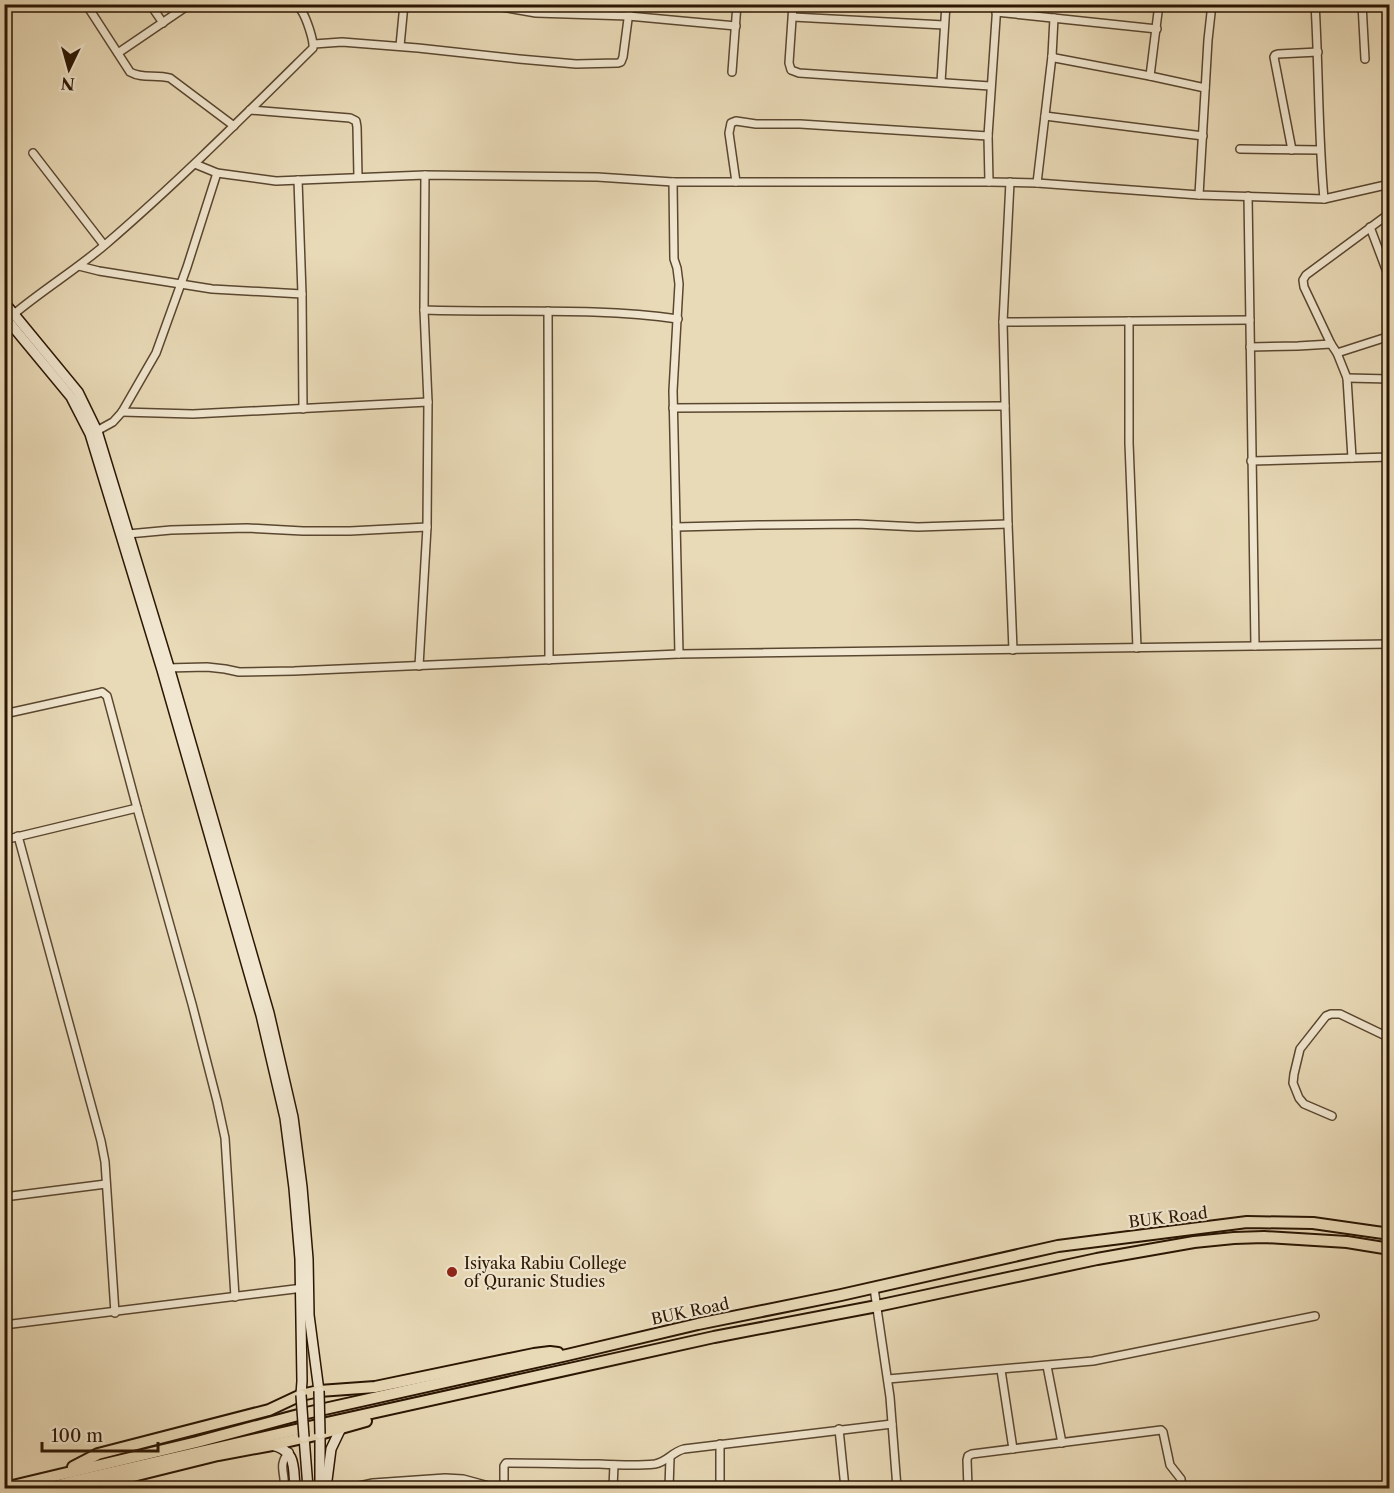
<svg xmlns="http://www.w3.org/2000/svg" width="1394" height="1493" font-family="'Libre Caslon Text',serif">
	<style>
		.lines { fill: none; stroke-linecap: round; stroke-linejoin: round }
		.minor-casing { stroke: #5a4730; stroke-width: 10 }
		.secondary-casing { stroke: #2b1603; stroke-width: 12 }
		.primary-casing { stroke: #2b1603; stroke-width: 14 }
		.minor { stroke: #f1e7d0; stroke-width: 7 }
		.secondary { stroke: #f1e7d0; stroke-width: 9 }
		.primary { stroke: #e9dab7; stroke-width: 10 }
		.secondary-bridge-casing { stroke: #2b1603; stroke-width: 12; stroke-linecap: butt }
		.secondary-bridge { stroke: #f1e7d0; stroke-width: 9 }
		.poi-dot { fill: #8f2418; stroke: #f1e7d0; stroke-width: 2 }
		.labels { text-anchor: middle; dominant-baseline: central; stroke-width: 4.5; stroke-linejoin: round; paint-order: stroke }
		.street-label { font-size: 16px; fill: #2b1603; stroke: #f1e7d0 }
		.poi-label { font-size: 16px; fill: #2b1603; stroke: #f1e7d0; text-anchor: start }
	</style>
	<rect width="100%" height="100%" fill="#e9dab7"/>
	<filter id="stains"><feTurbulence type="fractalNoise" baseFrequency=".00333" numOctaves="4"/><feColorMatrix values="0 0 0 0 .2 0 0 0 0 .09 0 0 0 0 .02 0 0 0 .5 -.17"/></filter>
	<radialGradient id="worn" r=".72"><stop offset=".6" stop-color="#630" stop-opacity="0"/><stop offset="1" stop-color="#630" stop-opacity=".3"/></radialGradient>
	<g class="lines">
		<defs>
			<g id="minor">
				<path d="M86 4 130 72C142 79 156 74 170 78L234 126"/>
				<path d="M150 4 163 23"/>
				<path d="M484 4 536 13 628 16 736 26"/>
				<path d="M793 4 789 63 791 70 799 73 990 86"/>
				<path d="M1315 4C1319 69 1318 134 1324 199"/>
				<path d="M1362 4 1365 59"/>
				<path d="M996 12 1157 29"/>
				<path d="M793 17 944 25"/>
				<path d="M314 44 342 42 418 48 519 59 576 64 618 63 621 62 623 57 630 4"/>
				<path d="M400 46 404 4"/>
				<path d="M118 53 190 4"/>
				<path d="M1052 56 1055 58 1150 76 1205 88"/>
				<path d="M732 72 737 4"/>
				<path d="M1150 76 1159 4"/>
				<path d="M941 82 946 4"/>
				<path d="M250 110 350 118 356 121 357 127 358 177"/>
				<path d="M1045 116 1203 136"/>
				<path d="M1240 149 1320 150"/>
				<path d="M1292 150 1274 57 1275 55 1278 54 1318 52"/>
				<path d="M33 153 104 245"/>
				<path d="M195 164 217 173 276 181 425 175 597 177 673 182H989L1037 183 1199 195 1324 199 1390 184"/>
				<path d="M298 180 302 294 303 409"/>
				<path d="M673 182 674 259 677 268 679 284 673 391 679 654"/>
				<path d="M736 182 729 133 731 123 736 121 756 124H800L988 136"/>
				<path d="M989 182 988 136 997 4"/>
				<path d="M1010 182 1003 322 1008 524 1013 650"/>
				<path d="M1037 183 1052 56 1054 18"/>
				<path d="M1199 195 1208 40 1212 4"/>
				<path d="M1248 196 1255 646"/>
				<path d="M1370 227 1390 280"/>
				<path d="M79 266 99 271 212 289 302 294"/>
				<path d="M424 310C509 313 594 307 678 319"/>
				<path d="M548 311 549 660"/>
				<path d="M14 314C44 289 77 269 106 244 178 182 245 115 313 48 314 40 306 17 301 10 299 7 296 6 293 4"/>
				<path d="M1129 321V443L1137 648"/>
				<path d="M1003 322 1250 320"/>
				<path d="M1250 347 1298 346 1331 344"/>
				<path d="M1337 353 1390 336"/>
				<path d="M1347 378 1390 379"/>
				<path d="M673 408 1005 406"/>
				<path d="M122 412 193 414 428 402"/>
				<path d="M93 433 113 422 122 412 156 353 187 267 217 173"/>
				<path d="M1352 458 1347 378 1337 353 1331 344 1304 287 1303 280 1306 275 1390 213"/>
				<path d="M1251 461 1390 457"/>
				<path d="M676 527 758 525 857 524 918 527 1008 524"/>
				<path d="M128 534 171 530 247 528 303 531H350L427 527"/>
				<path d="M419 666 427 527 428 402 424 310 425 175"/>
				<path d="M166 668 207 667 225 669 239 672 294 671 679 654 1390 644"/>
				<path d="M4 714 99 693 102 692 107 696 137 808 192 1004 217 1101 225 1138 235 1297"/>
				<path d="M18 836 101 1141 105 1162 115 1313"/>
				<path d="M4 840 137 808"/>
				<path d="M1332 1116 1304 1104 1299 1098 1293 1083 1294 1074 1300 1049 1326 1016 1331 1014H1340L1390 1038"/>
				<path d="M4 1197 106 1184"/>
				<path d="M874 1288 890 1397 897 1488"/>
				<path d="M4 1325 303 1288"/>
				<path d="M1047 1366 1062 1443"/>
				<path d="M1001 1370 1013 1449"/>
				<path d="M888 1379 1093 1361 1315 1316"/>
				<path d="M839 1429 845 1488"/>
				<path d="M720 1444V1488"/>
				<path d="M284 1488C286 1473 277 1466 289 1452"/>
				<path d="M350 1488 373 1483 445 1478 463 1479 496 1488"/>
				<path d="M504 1488V1466L506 1463H509C539 1463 569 1464 599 1464 617 1465 637 1466 655 1464 667 1462 672 1452 684 1449L892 1424"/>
				<path d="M613 1488 614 1465"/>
				<path d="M669 1488 670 1458"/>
				<path d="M968 1488 967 1460 968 1456 972 1454 1161 1430 1163 1432 1170 1465 1181 1479 1182 1488"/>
			</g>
			<g id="secondary">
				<path d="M4 302 78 392 97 431 169 667 269 1013 293 1117 302 1187 308 1259 309 1315 319 1391"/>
				<path d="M4 316 71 397 90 434 162 670 261 1015 285 1118 294 1188 300 1259 302 1381 301 1395"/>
				<path d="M320 1434V1488"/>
				<path d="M304 1437 308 1488"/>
				<path d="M272 1445C297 1451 293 1467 295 1488"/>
				<path d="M326 1488 331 1449 341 1428"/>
			</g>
			<g id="primary">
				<path d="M73 1467 98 1454 269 1410 301 1395 319 1391 375 1387 534 1354 550 1352 558 1353"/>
				<path d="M95 1482 121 1479 218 1455 272 1445 320 1434 366 1421"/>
				<path d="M4 1488 197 1442 302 1414 567 1355 698 1324 841 1295 1058 1246 1247 1222 1313 1223 1390 1234"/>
				<path d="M48 1488 74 1481 304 1428 714 1337 877 1306 1097 1259 1194 1242 1234 1238 1264 1237 1347 1242 1390 1249"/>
			</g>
		</defs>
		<!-- minor casing -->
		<use href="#minor" class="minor-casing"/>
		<!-- secondary casing -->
		<use href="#secondary" class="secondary-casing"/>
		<!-- primary casing -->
		<use href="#primary" class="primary-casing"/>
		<!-- minor -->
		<use href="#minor" class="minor"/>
		<!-- secondary -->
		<use href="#secondary" class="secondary"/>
		<!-- primary -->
		<use href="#primary" class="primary"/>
		<defs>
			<g id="secondary-bridge">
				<path d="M319 1391 320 1434"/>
				<path d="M301 1395 304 1437"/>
			</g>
		</defs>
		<!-- secondary-bridge casing -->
		<use href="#secondary-bridge" class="secondary-bridge-casing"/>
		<!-- secondary-bridge -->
		<use href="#secondary-bridge" class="secondary-bridge"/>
	</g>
	<!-- markers -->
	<circle class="poi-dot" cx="452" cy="1272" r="6"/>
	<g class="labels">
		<!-- street labels -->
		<g class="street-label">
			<text transform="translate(1168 1217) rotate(-7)">BUK Road</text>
			<text transform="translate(690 1311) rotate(-12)">BUK Road</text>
		</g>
		<!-- poi labels -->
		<g class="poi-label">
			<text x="464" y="1263">Isiyaka Rabiu College<tspan x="464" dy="18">of Quranic Studies</tspan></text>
		</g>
	</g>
	<!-- margin -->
	<rect width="1394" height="1493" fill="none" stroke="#e9dab7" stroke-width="24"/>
	<rect x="6" y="6" width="1382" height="1481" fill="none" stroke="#2b1603" stroke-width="3"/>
	<rect x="12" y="12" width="1370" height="1469" fill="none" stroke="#2b1603" stroke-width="1.5"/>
	<!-- north arrow -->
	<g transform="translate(69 69) rotate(185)" stroke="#f1e7d0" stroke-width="4.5" paint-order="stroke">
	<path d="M0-4.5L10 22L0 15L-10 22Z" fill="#2b1603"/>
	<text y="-9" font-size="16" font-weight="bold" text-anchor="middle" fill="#2b1603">N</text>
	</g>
	<!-- scale -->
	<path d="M42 1442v9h116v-9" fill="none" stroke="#2b1603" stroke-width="3"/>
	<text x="51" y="1442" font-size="18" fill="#2b1603" stroke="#f1e7d0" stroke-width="4.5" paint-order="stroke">100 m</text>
	<rect width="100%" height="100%" filter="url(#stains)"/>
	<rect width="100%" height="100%" fill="url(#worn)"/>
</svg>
